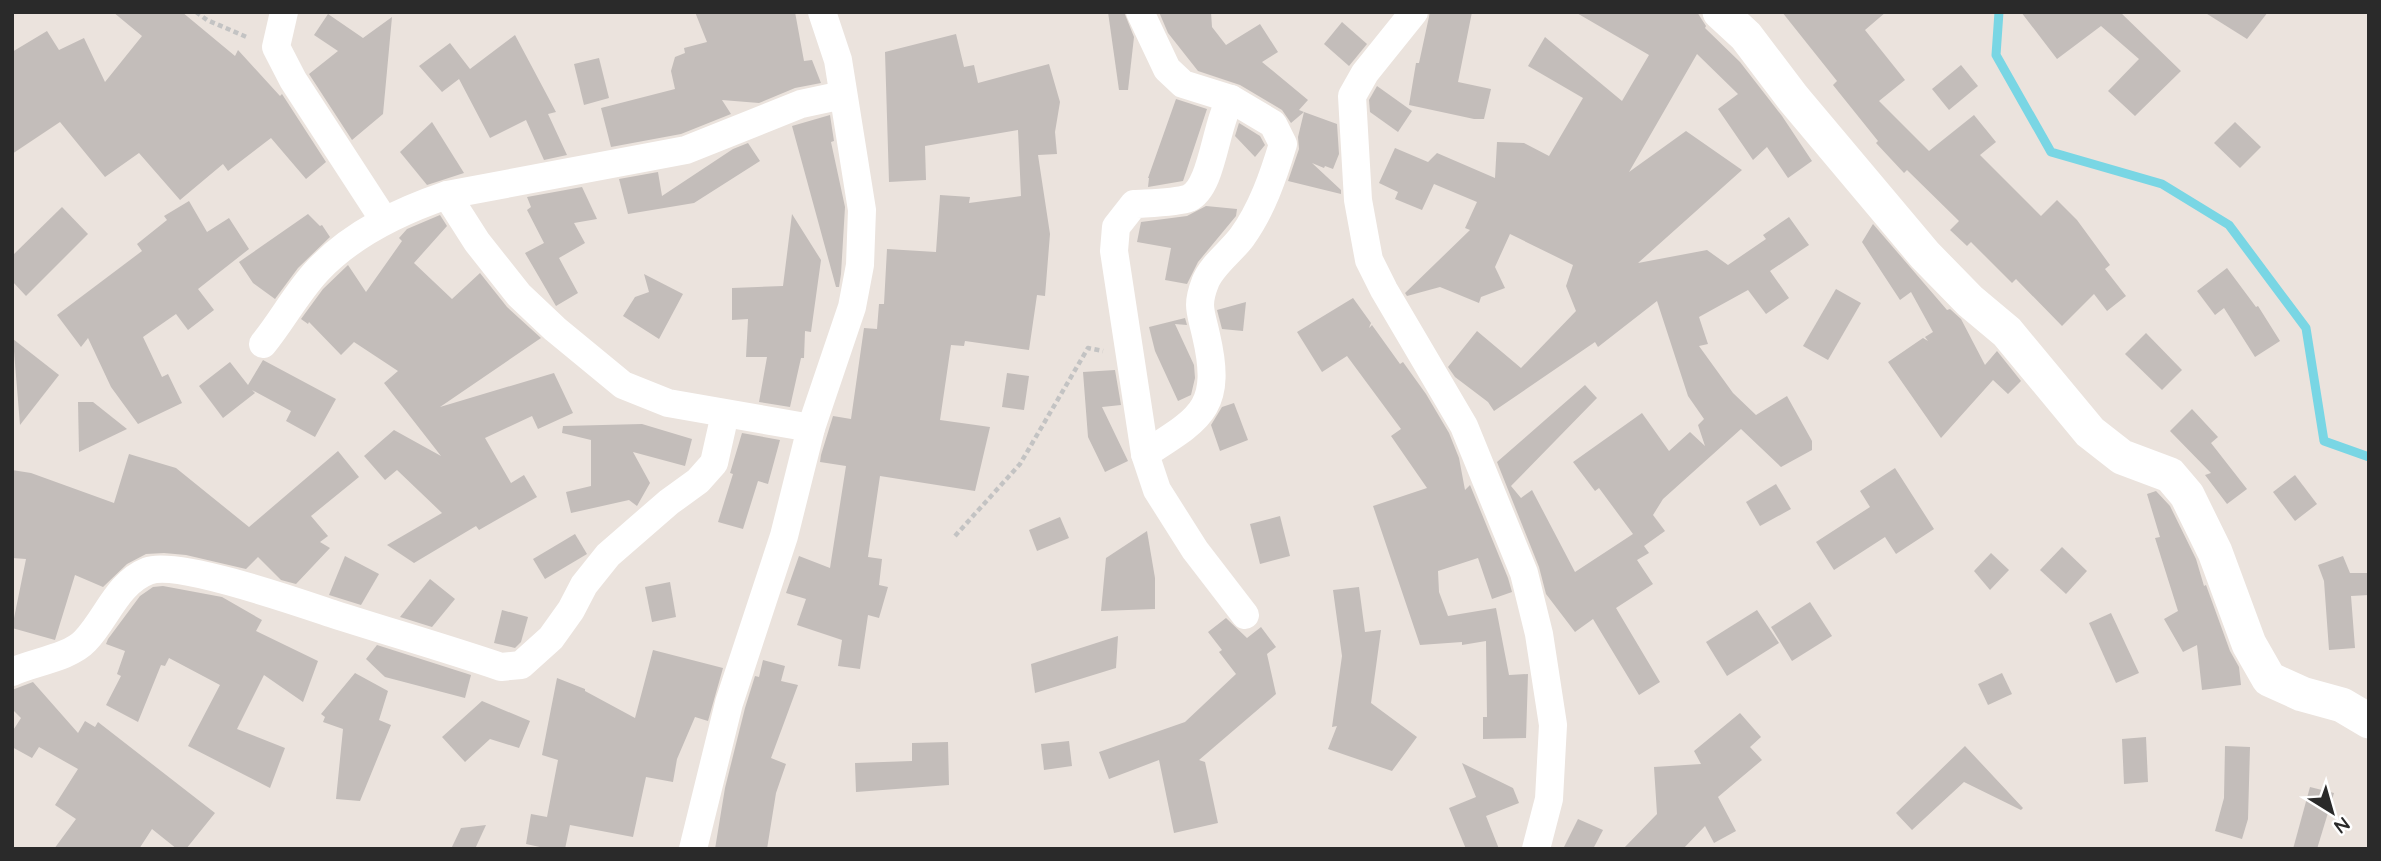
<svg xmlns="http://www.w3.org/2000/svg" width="2381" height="861" font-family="Quicksand,sans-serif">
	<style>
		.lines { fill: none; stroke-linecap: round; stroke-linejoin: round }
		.stream { stroke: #79d6e4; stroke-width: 9 }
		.building { fill: #c3bdba }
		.path { stroke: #c3c3c3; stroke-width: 4.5; stroke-dasharray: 5 3.5; stroke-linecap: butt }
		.minor { stroke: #fff; stroke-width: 28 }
		.tertiary { stroke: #fff; stroke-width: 35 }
	</style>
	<rect width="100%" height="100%" fill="#ebe3dd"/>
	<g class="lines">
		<!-- stream -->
		<path class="stream" d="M1999 12 1996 55 2051 152 2162 184 2229 225 2306 328 2324 441 2369 457"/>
	</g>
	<!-- building -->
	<g class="building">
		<path d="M113 12H182L235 56 238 50 280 96 282 94 326 162 306 179 271 138 228 171 223 164 180 200 139 153 105 177 60 122 12 154V52L47 31 59 50 84 38 105 82 142 36Z"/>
		<path d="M695 12H795L804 61 812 60 821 83 795 88 759 103 722 100 731 114 681 134 611 147 601 108 675 89 671 71 675 57 685 53 684 48 707 42Z"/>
		<path d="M1108 12H1124L1134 37 1128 90H1119Z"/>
		<path d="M1159 12H1211L1212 27 1226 45 1260 24 1278 52 1262 62 1308 100 1299 110 1304 112 1291 123 1282 110 1240 85 1198 71 1168 33Z"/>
		<path d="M1430 12H1472L1458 82 1491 89 1484 119H1474L1409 105 1416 63H1419Z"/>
		<path d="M1575 12H1697L1706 26 1705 28 1740 62 1782 116 1812 161 1788 178 1767 147 1753 160 1718 109 1738 94 1697 54 1629 172 1686 131 1742 170 1638 263 1707 250 1728 265 1766 239 1763 235 1789 217 1809 245 1770 271 1789 298 1766 314 1748 290 1699 317 1708 344 1699 346 1733 393 1756 415 1787 396 1812 441V450L1781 467 1741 429 1663 499 1653 515 1665 531 1644 546 1649 553 1637 560 1653 584 1616 608 1660 682 1639 695 1593 619 1575 632 1546 594 1539 567 1497 462 1585 385 1597 398 1511 486 1521 498 1532 490 1575 572 1633 534 1599 488 1595 491 1573 462 1642 413 1669 451 1690 432 1705 446 1698 425 1704 419 1688 396 1657 301 1598 347 1595 342 1494 411 1488 402 1455 377 1448 367 1477 331 1521 368 1576 311 1566 286 1573 265 1510 234 1495 267 1505 288 1481 297 1479 303 1440 287 1407 296 1405 293 1470 230 1465 228 1477 202 1434 184 1422 210 1395 199 1398 192 1379 183 1395 148 1428 162 1437 153 1495 178 1497 142 1524 143 1549 156 1583 98 1528 66 1545 37 1622 101 1649 55Z"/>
		<path d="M1782 12H1886L1865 30 1905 80 1879 101 1929 151 1974 115 1996 142 1980 155 2041 216 2057 200 2077 220 2110 265 2105 269 2126 296 2107 311 2094 294 2062 326 2016 279 2012 283 1971 242 1967 246 1950 230 1959 221 1907 170 1904 173 1876 143 1878 141 1833 85 1837 81Z"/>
		<path d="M2021 12H2120L2181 71 2135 116 2108 91 2139 59 2101 26 2057 59Z"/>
		<path d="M2204 12H2268L2247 39Z"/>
		<path d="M328 14 363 38 392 17 383 114 352 140 309 74 338 51 314 35Z"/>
		<path d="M1342 22 1367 44 1349 66 1324 44Z"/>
		<path d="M956 34 964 67 974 65 978 83 1049 64 1060 102 1055 132 1057 154 1038 155 1050 234 1045 296 1037 295 1029 350 965 341 964 346 951 345 940 420 990 427 975 491 880 476 868 557 882 559 879 585 888 587 879 618 868 615 860 669 838 666 842 640 797 625 806 599 786 593 799 556 830 568 846 466 820 462 821 455 833 416 851 419 864 328 877 329 879 304H884L887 249 936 252 940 195 970 197 969 203 1021 196 1018 130 925 146 926 180 889 182 885 52Z"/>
		<path d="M515 35 556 112 548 114 567 155 544 160 526 120 490 138 459 79 442 92 419 66 450 43 470 69Z"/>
		<path d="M599 58 609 98 584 105 574 64Z"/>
		<path d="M1961 65 1978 86 1949 110 1932 89Z"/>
		<path d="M1377 86 1412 111 1398 132 1370 112 1369 100Z"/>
		<path d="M1176 99 1207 109 1183 181 1148 187 1149 178H1148Z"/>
		<path d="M1304 112 1337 124 1339 154 1333 169 1325 166 1324 168 1312 163 1341 190V194L1288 181 1299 149 1298 137Z"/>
		<path d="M830 115 834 141 831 142 845 207 841 274 839 287H836L792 126Z"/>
		<path d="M432 122 464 173 427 185 400 152Z"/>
		<path d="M2235 122 2261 147 2240 168 2214 143Z"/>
		<path d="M1239 123 1260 136 1265 145 1255 157 1235 136Z"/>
		<path d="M748 143 760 161 694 203 628 214 619 179 658 172 662 196 733 149Z"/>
		<path d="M582 187 597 219 574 223 585 243 559 258 578 293 556 306 525 253 544 243 527 210 531 207 527 197Z"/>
		<path d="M189 201 207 232 229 218 249 249 198 289 214 310 188 330 176 314 143 337 162 377 168 374 182 403 138 424 111 387 88 338 81 347 57 315 142 251 137 244 167 220 164 216Z"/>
		<path d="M1206 206 1237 209 1236 216 1198 262 1187 284 1165 280 1171 248 1137 242 1141 222 1187 216Z"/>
		<path d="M62 207 88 234 26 296 12 281V256Z"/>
		<path d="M308 214 320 226 322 225 330 237 298 268 275 299 253 283 239 262Z"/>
		<path d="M792 214 821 260 811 332 805 331 804 358H801L790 407 759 402 767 357H746L748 319 732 320V288L783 286Z"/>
		<path d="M440 215 447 226 414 263 452 299 480 273 507 307 541 338 440 407 554 373 573 413 538 429 532 416 485 438 511 483 524 475 537 497 479 530 476 526 414 563 387 545 442 513 397 470 385 480 364 456 394 430 441 456 384 383 398 371 354 342 341 355 309 322 308 324 301 319 323 289 348 265 366 292 402 241 399 238 407 229Z"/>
		<path d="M1873 224 1947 310 1950 309 1961 319 1985 365 1997 351 2021 381 2008 394 1993 380 1941 438 1888 362 1923 338 1928 341 1925 337 1933 332 1911 292 1900 300 1862 242Z"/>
		<path d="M2227 268 2256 307 2258 306 2280 341 2255 357 2224 308 2215 315 2197 291Z"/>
		<path d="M644 274 683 294 659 339 623 316 635 297 649 292Z"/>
		<path d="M1836 289 1861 303 1828 360 1803 346Z"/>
		<path d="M1353 298 1371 323 1369 328 1372 325 1400 364 1403 362 1426 394 1449 433 1459 458 1465 490 1470 485 1508 578 1512 592 1492 599 1478 558 1438 571 1439 592 1448 616 1496 608 1509 675 1528 674 1526 738 1483 739V717H1487L1486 641 1462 645V642L1420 645 1373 506 1427 488 1391 436 1401 429 1347 356 1322 372 1297 332Z"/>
		<path d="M1246 302 1243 331 1222 329 1217 310Z"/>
		<path d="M1185 318 1187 325 1175 324 1194 365 1195 378 1191 395 1178 401 1155 351 1149 327Z"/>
		<path d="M2146 333 2182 370 2162 390 2125 354Z"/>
		<path d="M13 339 59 375 20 425Z"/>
		<path d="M263 360 336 399 315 437 286 421 291 411 252 390 255 393 223 418 199 386 230 362 248 385Z"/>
		<path d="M1115 370 1121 405 1102 407 1128 461 1105 472 1088 437 1083 372Z"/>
		<path d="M1007 373 1029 376 1024 410 1002 407Z"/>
		<path d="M78 402H93L127 429 79 452Z"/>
		<path d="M1234 403 1248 440 1220 451 1211 425 1222 407Z"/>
		<path d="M2192 409 2218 437 2211 443 2247 489 2227 504 2205 475 2211 473 2170 431Z"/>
		<path d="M642 424 692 439 685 466 633 452 650 483 637 506 629 500 571 513 566 492 591 486V440L562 433 563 426Z"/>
		<path d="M742 433 780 440 768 484 758 481 743 529 718 522 733 474 730 473Z"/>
		<path d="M338 451 359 477 311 516 328 536 320 542 330 548 296 584 281 580 258 557 246 569 186 555 164 553 146 554 127 564 103 587 75 575 55 640 12 628 26 559 12 558V470L31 473 114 503 129 454 176 468 249 527Z"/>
		<path d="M1895 468 1934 529 1896 554 1885 537 1834 570 1816 542 1870 507 1860 491Z"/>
		<path d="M2295 475 2317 504 2295 521 2273 492Z"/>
		<path d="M1776 484 1791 509 1760 526 1746 502Z"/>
		<path d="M2156 491 2170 506 2196 559 2204 586 2206 585 2230 651 2239 667 2241 685 2202 690 2197 645 2183 652 2164 619 2178 611 2155 538 2160 537 2147 494Z"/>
		<path d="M1280 516 1290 556 1260 564 1250 524Z"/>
		<path d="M1060 517 1069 538 1037 551 1029 530Z"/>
		<path d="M1147 531 1155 578V609L1101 611 1106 558Z"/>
		<path d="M575 534 587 554 545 579 533 559Z"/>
		<path d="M2062 547 2087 571 2066 594 2040 570Z"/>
		<path d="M1991 553 2009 570 1990 590 1974 571Z"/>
		<path d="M345 556 379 574 361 605 329 595Z"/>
		<path d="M2343 556 2350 573H2368L2369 595 2351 596 2355 648 2329 650 2324 581 2318 565Z"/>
		<path d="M430 579 455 599 432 627 400 617Z"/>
		<path d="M670 582 676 617 652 622 645 587Z"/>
		<path d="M163 586 222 597 262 620 256 631 318 661 303 702 264 675 237 729 285 748 270 788 188 746 220 685 169 658 165 666 161 665 138 722 106 705 121 676 117 674 125 651 106 644 108 639 140 596 153 587Z"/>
		<path d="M1359 587 1365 632 1381 630 1371 703 1417 737 1392 771 1328 749 1337 726 1332 727 1342 656 1333 590Z"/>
		<path d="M1810 602 1832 636 1792 661 1771 627Z"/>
		<path d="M502 610 528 617 521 642 515 648 494 643Z"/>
		<path d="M1757 610 1779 643 1727 676 1706 642Z"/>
		<path d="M2111 613 2139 673 2116 683 2089 623Z"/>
		<path d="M1226 618 1247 638 1261 627 1276 647 1267 654 1276 694 1199 760 1205 762 1218 823 1174 833 1159 760 1109 779 1099 752 1185 722 1236 674 1219 652 1222 650 1208 632Z"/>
		<path d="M1118 636 1116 668 1035 693 1031 664Z"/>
		<path d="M377 645 471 675 465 698 385 677 366 659Z"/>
		<path d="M653 650 723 668 708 721 695 717 677 759 673 782 646 777 633 837 570 825 565 849H549L526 844 531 814 547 817 558 760 542 755 557 678 585 689V691L635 718Z"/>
		<path d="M763 660 785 666 781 681 798 685 771 758 786 764 776 793 767 849H715L725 788 745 708 755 676 759 677Z"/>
		<path d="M355 673 388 691 379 720 391 725 360 801 336 799 343 729 323 722 325 717 321 714Z"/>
		<path d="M2002 673 2012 694 1988 705 1978 684Z"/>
		<path d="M33 682 78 733 85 721 95 727 98 722 215 813 186 849H177L152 829 139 849H54L76 819 55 805 78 769 39 747 32 758 12 747V732L21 718 12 709V690Z"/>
		<path d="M482 701 530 721 519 748 490 739 465 762 442 737Z"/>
		<path d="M1740 713 1761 737 1750 747 1762 760 1718 797 1736 831 1714 843 1705 826 1683 849H1623L1657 814 1654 767 1701 764 1694 751Z"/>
		<path d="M2146 737 2148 782 2124 784 2122 739Z"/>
		<path d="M1069 741 1072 766 1044 770 1041 744Z"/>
		<path d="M948 742 949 785 856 792 855 763 912 761V743Z"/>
		<path d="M1965 746 2023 808 2021 810 1964 782 1912 830 1896 813Z"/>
		<path d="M2225 746 2250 747 2248 819 2242 839 2215 831 2224 798Z"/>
		<path d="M1462 763 1513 788 1519 803 1486 816 1499 849H1466L1449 808 1476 797Z"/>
		<path d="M2310 787 2334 793 2317 849H2293Z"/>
		<path d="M1578 819 1603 830 1593 849H1563Z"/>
		<path d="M486 825 475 849H451L461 828Z"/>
	</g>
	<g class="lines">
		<!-- path -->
		<g class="path">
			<path d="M196 12 207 20 249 38"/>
			<path d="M955 536 1020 464 1088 348 1103 351"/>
		</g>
		<!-- minor -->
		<g class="minor">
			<path d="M284 12 276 47 293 80 384 220"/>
			<path d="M1140 12 1167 69 1183 84 1231 99 1273 124 1283 144C1273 177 1262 209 1242 237 1231 252 1211 266 1205 283 1196 306 1201 312 1206 335 1223 408 1201 418 1145 454"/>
			<path d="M1414 12 1365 73 1352 96 1358 200 1369 260 1384 290 1464 426 1524 573 1539 634 1553 725 1549 799 1536 849"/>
			<path d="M1231 99C1215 124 1213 187 1189 198 1176 203 1149 203 1134 204L1116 227 1114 251 1145 454 1157 490 1195 550 1245 615"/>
			<path d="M447 195 477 242 519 295 555 329 623 385 668 403 811 428"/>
			<path d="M263 344C282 321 297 292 318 270 353 233 400 211 447 195L686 150 801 104 843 95"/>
			<path d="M12 672C33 662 69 658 85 641 107 618 117 583 148 571 177 560 300 603 333 614 389 632 445 648 501 667L521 665 551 638 571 610 584 585 608 555 669 502 698 481 714 463 725 414"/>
			<path d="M693 849 729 703 784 536 811 428 852 307 860 265 862 210 838 60 822 12"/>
		</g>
		<!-- tertiary -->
		<path class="tertiary" d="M1720 12 1746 36 1793 98 1925 255 1970 301 2007 332 2090 432 2122 457 2170 475 2187 495 2215 552 2249 644 2269 679 2302 694 2342 705 2369 721"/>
	</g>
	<!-- border -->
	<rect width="2381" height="861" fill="none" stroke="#2a2a2a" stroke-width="28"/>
	<!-- north arrow -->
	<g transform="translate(2332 812) rotate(143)" stroke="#ffffff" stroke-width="5" paint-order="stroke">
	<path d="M0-5L12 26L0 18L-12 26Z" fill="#2a2a2a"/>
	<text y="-10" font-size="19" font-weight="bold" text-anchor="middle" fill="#2a2a2a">N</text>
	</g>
</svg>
